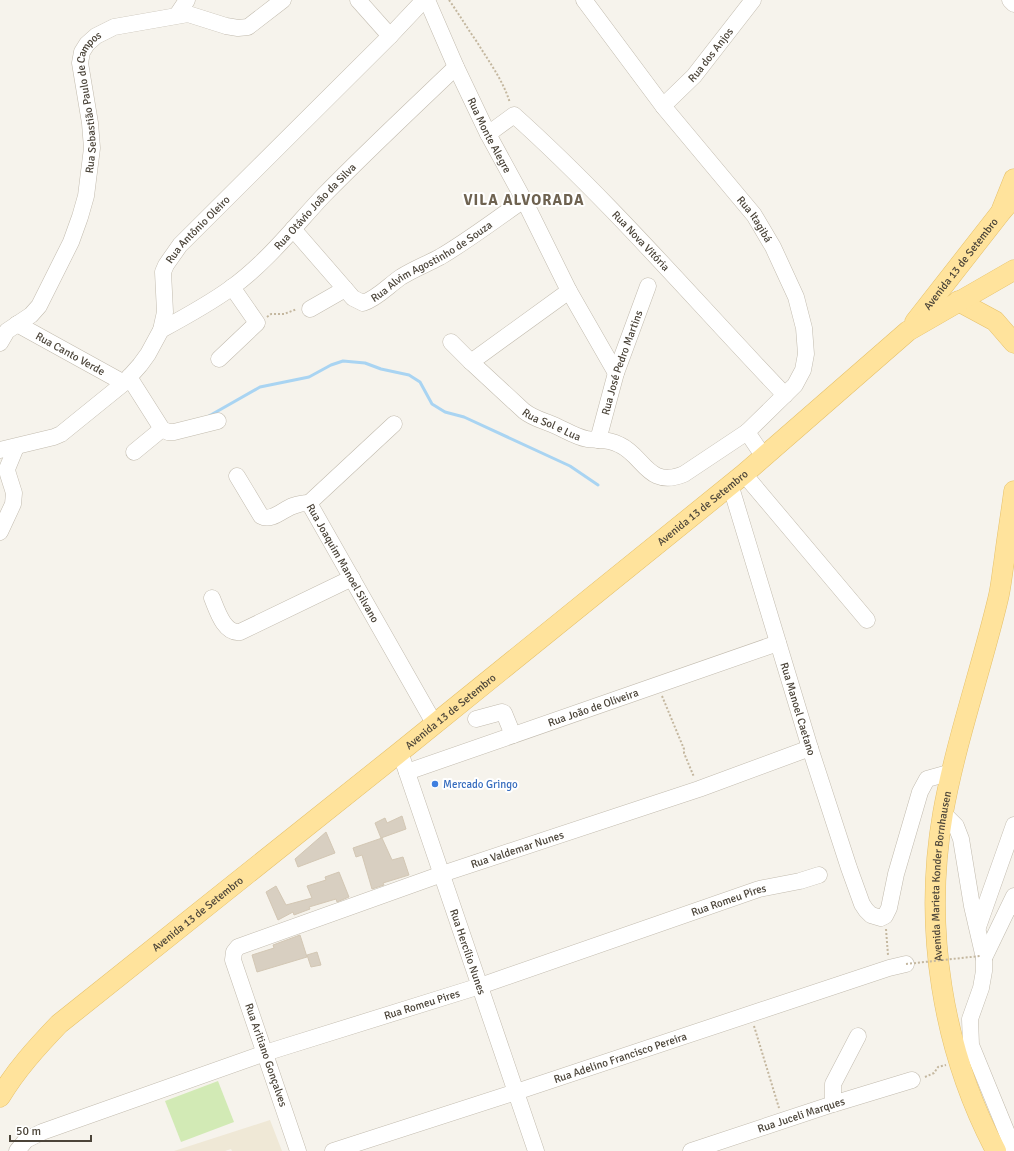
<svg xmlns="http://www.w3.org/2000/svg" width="1014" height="1151" font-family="Signika,sans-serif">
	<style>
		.education { fill: #efe8d6 }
		.green { fill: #d2eab5 }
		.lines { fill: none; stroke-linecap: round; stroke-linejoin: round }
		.stream { stroke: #a9d4f2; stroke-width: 3 }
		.building { fill: #d8cfc1; stroke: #d3c7b4 }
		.minor-casing { stroke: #c2bbae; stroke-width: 17 }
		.major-casing { stroke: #e6c16a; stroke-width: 21 }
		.path { stroke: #c4b79f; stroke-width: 2; stroke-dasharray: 2 2; stroke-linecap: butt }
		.minor { stroke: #fff; stroke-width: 16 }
		.major { stroke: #ffe39c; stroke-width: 20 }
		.path-bridge { stroke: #c4b79f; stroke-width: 2; stroke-dasharray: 2 2; stroke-linecap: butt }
		.shop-dot { fill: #3f7fe0; stroke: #fff; stroke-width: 1.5 }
		.labels { text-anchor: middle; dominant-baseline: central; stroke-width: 4; stroke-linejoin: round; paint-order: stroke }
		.street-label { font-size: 11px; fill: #4b4439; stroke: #fff }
		.shop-label { font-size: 11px; fill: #366cbe; stroke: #fff; text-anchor: start }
		.district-label { font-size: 15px; font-weight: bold; letter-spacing: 1px; fill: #6e6250; stroke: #fff }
	</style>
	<rect width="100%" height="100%" fill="#f6f3ec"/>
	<!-- education -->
	<path class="education" d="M270 1120 282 1151H232L231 1149 225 1151H174Z"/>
	<!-- green -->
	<path class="green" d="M218 1081 234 1122 181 1142 165 1101Z"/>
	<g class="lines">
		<!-- stream -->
		<path class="stream" d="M209 416 260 387 309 377 331 365 343 361 365 363 381 369 409 375 420 382 432 404 445 412 464 417 570 466 598 485"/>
	</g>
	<!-- building -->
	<g class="building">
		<path d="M402 816 406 829 381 838 375 823 385 818 387 823Z"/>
		<path d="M326 832 335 853 298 867 295 859Z"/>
		<path d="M382 838 392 860 403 857 409 875 383 883 384 885 372 889 362 855 356 857 353 848Z"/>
		<path d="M339 872 349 897 337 902 336 899 309 907 310 909 294 915 293 912 278 920 266 892 276 886 286 905 312 898 307 886 326 880 325 877Z"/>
		<path d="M300 935 307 957 257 972 252 955 274 948 273 945Z"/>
		<path d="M317 952 321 965 311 967 307 955Z"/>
	</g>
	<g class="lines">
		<defs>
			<g id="minor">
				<path d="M358 0 390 36"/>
				<path id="s1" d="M427 0 456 67 488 134 524 200 569 291 616 373"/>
				<path id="s2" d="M584 0 663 106 754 215 773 247 796 297 804 328 806 354 803 370 795 385 747 432 764 457"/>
				<path d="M1010 0 1014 4"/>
				<path d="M177 15 187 0"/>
				<path id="s3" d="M663 106 694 76 753 0"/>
				<path id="s4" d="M488 134 514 115C611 202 695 301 785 395"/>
				<path id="s5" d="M293 229 353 298 363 303C378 298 389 285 401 277 414 269 427 264 440 257 469 240 496 219 524 200"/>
				<path id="s6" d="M569 291 471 362 524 411C534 419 545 421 556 426 567 431 576 437 587 439 591 440 595 439 599 440 606 440 614 442 620 445 644 456 648 489 684 474L747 432"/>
				<path d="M310 309 345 289"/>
				<path id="s7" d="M17 324 124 383"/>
				<path id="s8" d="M161 330C185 317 209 304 231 288 266 263 294 227 323 196 366 152 411 110 456 67"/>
				<path d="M451 342 471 362"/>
				<path id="s9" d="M0 343 7 331 31 315 39 306 71 242 80 217 86 196 92 148 90 123 80 63 82 52 87 44 96 36 114 27 188 14 226 26 238 28 248 27 283 0"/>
				<path d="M219 359 257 323 232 287"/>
				<path d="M129 377 162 429 168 432H174L218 421"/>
				<path id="s10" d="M394 424 309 503 434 723"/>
				<path id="s11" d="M598 440 616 373 648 286"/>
				<path id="s12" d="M0 450 54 437 61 434 124 383 140 365 148 354 161 330 165 312 163 272 166 265 180 245 390 36 424 0"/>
				<path d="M134 452 162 429"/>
				<path d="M744 474 867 620"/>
				<path d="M237 476 261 516C272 522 283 509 293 506 298 504 303 503 309 503"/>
				<path id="s13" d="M730 484 810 748 849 868 862 904 866 910 871 915 881 918 885 916 889 908 896 874 920 792 927 779 952 772"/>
				<path d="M0 532 13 504 14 493 8 474 7 469 16 447"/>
				<path d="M212 598C217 610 224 634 240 632L352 578"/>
				<path d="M476 719 502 712 504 713 513 735"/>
				<path id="s14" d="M400 752 536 1151"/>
				<path id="s15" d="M407 772 778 643"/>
				<path d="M943 813 956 826 961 839 972 906 984 958V971L981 988 970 1019 971 1045 1014 1150"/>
				<path d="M978 927 1014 825"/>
				<path d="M984 958 1014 896"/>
				<path d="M833 1104V1084L858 1036"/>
				<path id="s16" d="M17 1151 26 1140 42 1132 265 1053 480 986 759 889 800 881 819 875"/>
				<path id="s17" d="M298 1151 233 960 234 952 238 947 442 874 699 789 810 748"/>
				<path id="s18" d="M333 1151 516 1092 889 968 906 964"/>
				<path id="s19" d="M691 1151 833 1104 912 1080"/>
			</g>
			<g id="major">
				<path d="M1002 209 1014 179"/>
				<path d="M958 301 995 321 1014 343"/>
				<path id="s20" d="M915 322 1001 212 1014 197"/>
				<path id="s21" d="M0 1097C16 1070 37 1047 59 1024L400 752 744 474 908 331 1014 270"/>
				<path id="s22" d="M996 1151C942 1049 923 927 943 813 956 741 981 670 998 599 1001 587 1002 574 1004 562 1007 538 1011 514 1014 491"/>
			</g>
		</defs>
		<!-- minor casing -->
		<use href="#minor" class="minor-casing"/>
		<!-- major casing -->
		<use href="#major" class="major-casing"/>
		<!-- path -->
		<g class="path">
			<path d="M449 0C459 14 467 28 477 42 489 62 503 80 510 103"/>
			<path d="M267 317 271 314H284L297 309"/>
			<path d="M662 696 684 749V753L694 777"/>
			<path d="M886 929 888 955"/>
			<path d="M754 1026 779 1108"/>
			<path d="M925 1077 934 1073 938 1067 946 1065"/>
		</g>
		<!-- minor -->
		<use href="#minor" class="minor"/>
		<!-- major -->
		<use href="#major" class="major"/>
		<!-- path-bridge -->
		<path class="path-bridge" d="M906 964 980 956"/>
	</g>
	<!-- markers -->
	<circle class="shop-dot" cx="435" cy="784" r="4"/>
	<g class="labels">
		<!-- street labels -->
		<g class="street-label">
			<text stroke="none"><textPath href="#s3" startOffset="70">Rua dos Anjos</textPath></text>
			<text stroke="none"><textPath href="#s9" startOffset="272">Rua Sebastião Paulo de Campos</textPath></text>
			<text stroke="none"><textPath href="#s1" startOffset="149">Rua Monte Alegre</textPath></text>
			<text stroke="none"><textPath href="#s8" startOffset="199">Rua Otávio João da Silva</textPath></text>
			<text stroke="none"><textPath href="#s2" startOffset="278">Rua Itagibá</textPath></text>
			<text stroke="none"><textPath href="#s12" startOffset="323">Rua Antônio Oleiro</textPath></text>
			<text stroke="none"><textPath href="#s4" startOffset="211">Rua Nova Vitória</textPath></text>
			<text stroke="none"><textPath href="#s5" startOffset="183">Rua Alvim Agostinho de Souza</textPath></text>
			<text stroke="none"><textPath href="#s20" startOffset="74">Avenida 13 de Setembro</textPath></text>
			<text stroke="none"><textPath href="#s7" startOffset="61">Rua Canto Verde</textPath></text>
			<text stroke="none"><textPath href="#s11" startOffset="81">Rua José Pedro Martins</textPath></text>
			<text stroke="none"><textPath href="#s6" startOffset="224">Rua Sol e Lua</textPath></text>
			<text stroke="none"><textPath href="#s21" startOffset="919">Avenida 13 de Setembro</textPath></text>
			<text stroke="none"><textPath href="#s10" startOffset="185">Rua Joaquim Manoel Silvano</textPath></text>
			<text stroke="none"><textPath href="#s15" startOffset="197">Rua João de Oliveira</textPath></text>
			<text stroke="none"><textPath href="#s13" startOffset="235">Rua Manoel Caetano</textPath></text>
			<text stroke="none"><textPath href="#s21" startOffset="595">Avenida 13 de Setembro</textPath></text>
			<text stroke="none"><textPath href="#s17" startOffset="512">Rua Valdemar Nunes</textPath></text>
			<text stroke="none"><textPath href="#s22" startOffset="285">Avenida Marieta Konder Bornhausen</textPath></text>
			<text stroke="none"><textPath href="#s16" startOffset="757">Rua Romeu Pires</textPath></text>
			<text stroke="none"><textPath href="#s21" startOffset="271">Avenida 13 de Setembro</textPath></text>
			<text stroke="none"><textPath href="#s14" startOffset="211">Rua Hercílio Nunes</textPath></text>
			<text stroke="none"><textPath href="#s16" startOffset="433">Rua Romeu Pires</textPath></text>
			<text transform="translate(266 1055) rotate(71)">Rua Aritiano Gonçalves</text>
			<text stroke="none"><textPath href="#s18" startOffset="302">Rua Adelino Francisco Pereira</textPath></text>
			<text stroke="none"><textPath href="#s19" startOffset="116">Rua Juceli Marques</textPath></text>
		</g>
		<!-- shop labels -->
		<g class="shop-label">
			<text x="443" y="784">Mercado Gringo</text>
		</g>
		<!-- district labels -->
		<g class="district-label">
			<text x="524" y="200">VILA ALVORADA</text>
		</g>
	</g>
	<!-- scale -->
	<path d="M10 1135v6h81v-6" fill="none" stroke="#4b4439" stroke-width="2"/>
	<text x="16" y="1135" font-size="12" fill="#4b4439" stroke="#ffffff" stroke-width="3" paint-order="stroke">50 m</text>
</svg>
